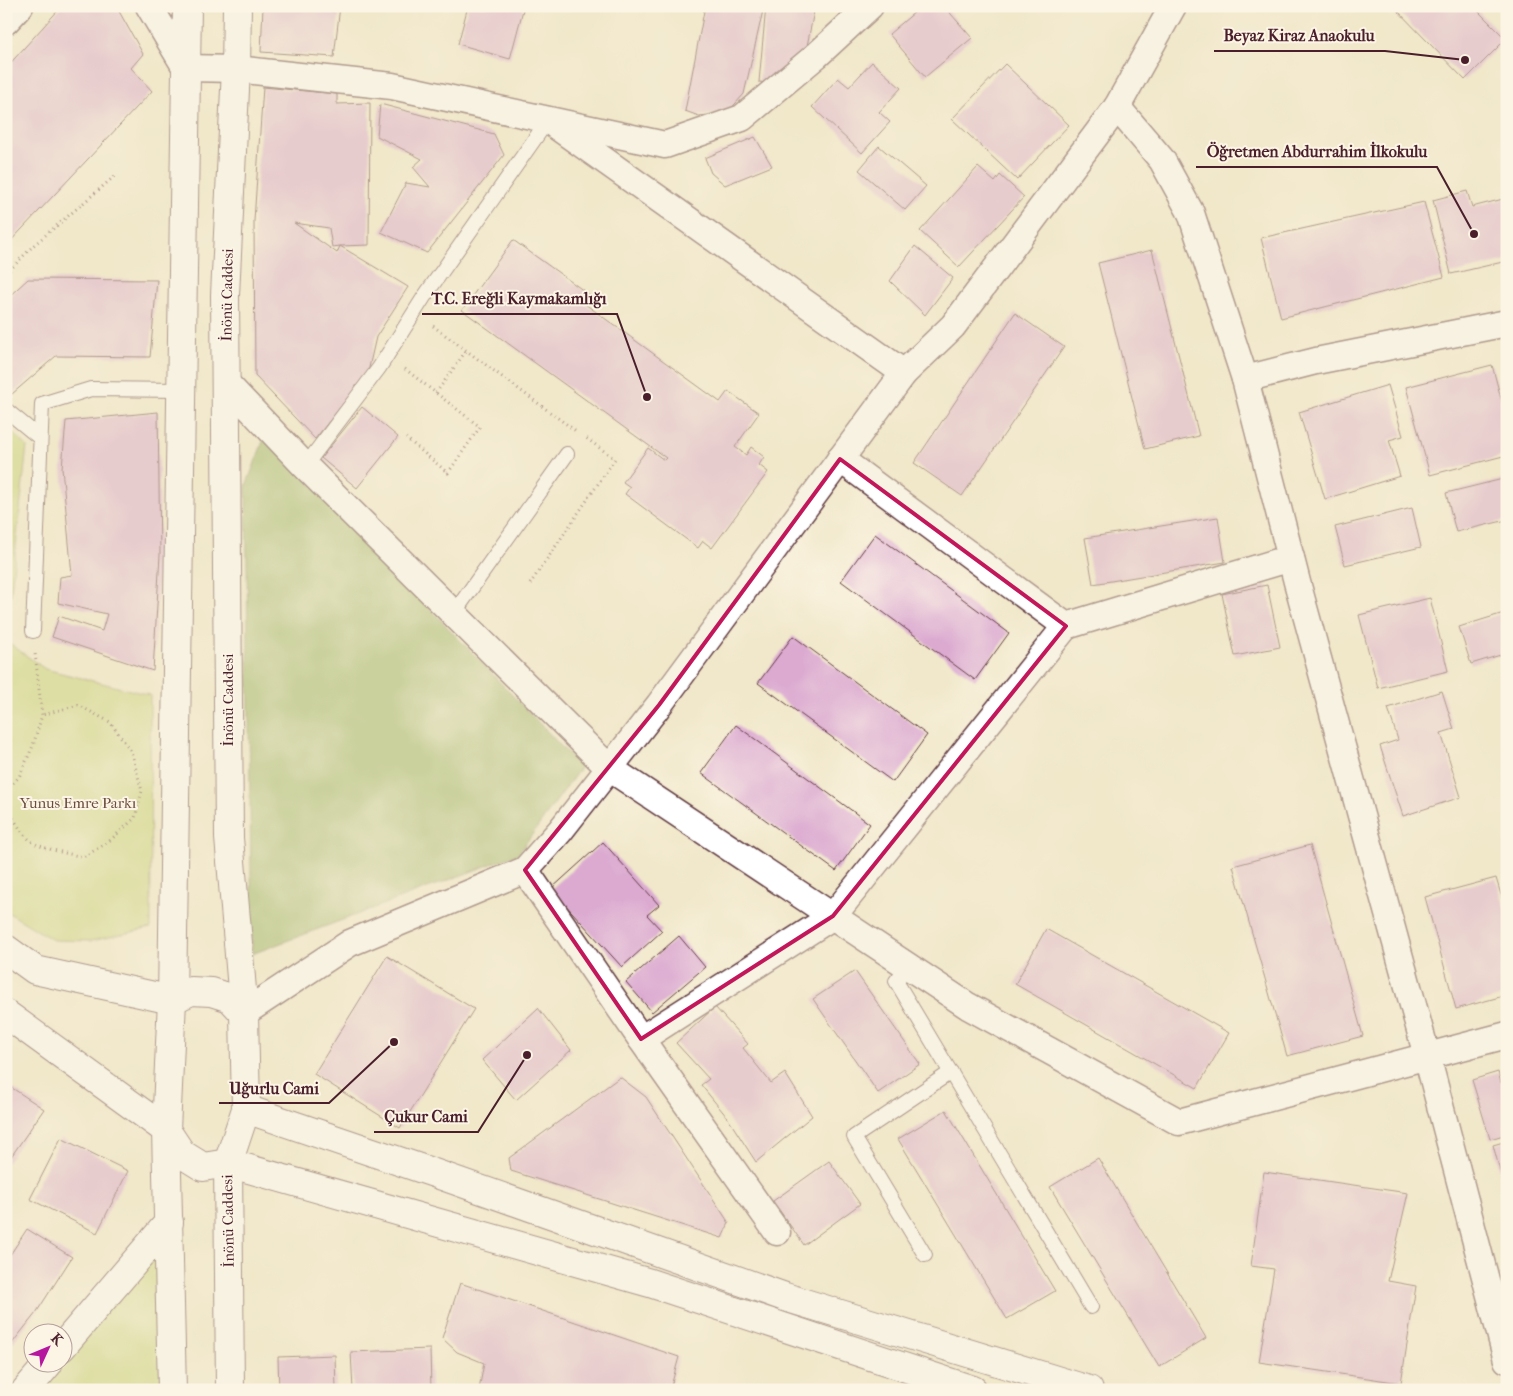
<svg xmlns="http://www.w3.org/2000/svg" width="1513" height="1396" font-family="'IM FELL French Canon',serif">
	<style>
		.green { fill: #c6d374; stroke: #887950 }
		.forest { fill: #9cb566; stroke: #736a48 }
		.building { fill: #dcaad1 }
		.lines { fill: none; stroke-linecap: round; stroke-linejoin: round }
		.lane-casing { stroke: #633d43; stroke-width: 16 }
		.street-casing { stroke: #633d43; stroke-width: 29 }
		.secondary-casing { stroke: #633d43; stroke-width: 30 }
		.path { stroke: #633d43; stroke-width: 3; stroke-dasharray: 1 4; stroke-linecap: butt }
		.lane { stroke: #fff; stroke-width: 14 }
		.street { stroke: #fff; stroke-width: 26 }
		.secondary { stroke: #fff; stroke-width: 28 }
		.marked { fill: none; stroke: #c2185b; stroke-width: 4; stroke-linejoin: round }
		.labels { text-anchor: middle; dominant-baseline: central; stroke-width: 4; stroke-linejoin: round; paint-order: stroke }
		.street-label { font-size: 15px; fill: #4a1f2b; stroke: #fcf5e5 }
		.park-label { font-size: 15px; fill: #694c3d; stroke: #fcf5e5 }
		.leader { fill: none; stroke: #4a1f2b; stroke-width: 2 }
		.callout-dot { fill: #4a1f2b; stroke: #fcf5e5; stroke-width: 2 }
		.callout-label { font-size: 16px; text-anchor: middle; font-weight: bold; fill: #4a1f2b; stroke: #fcf5e5; stroke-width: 4; stroke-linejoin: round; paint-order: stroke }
	</style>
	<rect width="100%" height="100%" fill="#fcf5e5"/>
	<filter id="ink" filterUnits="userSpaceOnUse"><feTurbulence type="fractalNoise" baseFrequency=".02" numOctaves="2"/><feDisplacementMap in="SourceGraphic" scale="10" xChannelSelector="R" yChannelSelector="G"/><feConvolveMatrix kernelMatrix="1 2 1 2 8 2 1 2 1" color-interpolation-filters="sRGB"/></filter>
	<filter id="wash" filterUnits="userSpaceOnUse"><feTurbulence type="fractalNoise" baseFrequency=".0096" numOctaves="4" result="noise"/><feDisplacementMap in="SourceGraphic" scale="20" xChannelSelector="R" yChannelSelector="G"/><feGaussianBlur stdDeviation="1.12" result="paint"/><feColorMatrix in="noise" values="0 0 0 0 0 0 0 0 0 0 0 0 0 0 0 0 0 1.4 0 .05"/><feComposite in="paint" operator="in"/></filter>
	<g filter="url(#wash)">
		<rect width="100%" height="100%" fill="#f1e8cb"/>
		<!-- green -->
		<g class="green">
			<path d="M6 427 27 446 6 636Z"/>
			<path d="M6 641 45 669 150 695 151 928 91 941 53 940 6 911Z"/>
			<path d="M169 1222 172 1390H26L48 1364H62L63 1347Z"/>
		</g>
		<!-- forest -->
		<path class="forest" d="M265 436 581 767 518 854 252 954 246 486Z"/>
		<g id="blocks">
			<!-- building -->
			<g class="building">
				<path d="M62 6H116L143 54 131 68 152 91 6 246V68Z"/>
				<path d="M263 6H340L334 57 261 52Z"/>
				<path d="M468 6H524L510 59 458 44Z"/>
				<path d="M705 6H764L744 94 727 113 699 116 685 111Z"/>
				<path d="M766 6H815L806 51 770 83 759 82Z"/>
				<path d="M922 6H944L972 38 925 77 889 34Z"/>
				<path d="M1393 6H1473L1506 39 1465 80Z"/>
				<path d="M872 62 901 88 879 112 890 122 862 153 812 107 838 78 849 87Z"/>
				<path d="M1005 64 1069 125 1017 180 952 119Z"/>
				<path d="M263 87 337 94V104L370 103 369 245 340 246 332 247 329 228 294 223 337 253 340 246 408 287 376 337 368 372 315 439 255 376 254 221Z"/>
				<path d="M380 104 494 134 504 155 427 253 381 232 406 183 430 187 413 167 422 159 377 136Z"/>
				<path d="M755 137 772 166 725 185 711 173 705 158Z"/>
				<path d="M879 146 926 186 905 210 859 170Z"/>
				<path d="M978 167 995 182 1000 175 1024 197 959 267 920 231Z"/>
				<path d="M1467 191 1472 207 1507 198V261L1451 274 1433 200Z"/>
				<path d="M1424 202 1444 277 1281 318 1261 238Z"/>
				<path d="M513 240 591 296 585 304 720 402 728 391 759 413 735 447 746 455 751 447 764 457 759 465 768 472 712 548 703 541 698 548 625 494 630 487 623 482 648 448 664 460 666 458 462 310Z"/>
				<path d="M915 246 953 278 925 315 890 281Z"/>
				<path d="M1152 250 1199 436 1145 449 1098 263Z"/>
				<path d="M28 279 157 280 150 357 56 356 12 394 6 388V299Z"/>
				<path d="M1015 313 1064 347 962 496 914 463Z"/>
				<path d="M1492 365 1507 421V455L1430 475 1406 387Z"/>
				<path d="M1388 385 1403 436 1389 440 1400 476 1325 499 1299 412Z"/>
				<path d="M362 407 398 437 357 488 321 458Z"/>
				<path d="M158 412 160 555 153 671 52 637 59 616 102 631 107 614 58 603 60 577 72 575 62 468 66 421Z"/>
				<path d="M1507 478V520L1456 532 1446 493Z"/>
				<path d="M1412 508 1421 547 1345 565 1335 527Z"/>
				<path d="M1218 517 1225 562 1093 584 1085 538Z"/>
				<path d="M875 534 1009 633 975 680 841 581Z"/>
				<path d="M1267 585 1280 647 1235 656 1222 594Z"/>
				<path d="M1430 598 1448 671 1378 688 1359 615Z"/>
				<path d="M1507 612V653L1471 664 1459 627Z"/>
				<path d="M793 636 927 735 893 782 758 683Z"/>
				<path d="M1442 691 1454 729 1441 733 1461 797 1403 816 1380 746 1398 740 1388 708Z"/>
				<path d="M736 725 870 824 836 871 701 773Z"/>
				<path d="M603 842 659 905 647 915 662 931 622 967 551 889Z"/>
				<path d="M1310 845 1363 1036 1287 1056 1233 866Z"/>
				<path d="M1496 878 1507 915V995L1456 1009 1425 897Z"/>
				<path d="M1046 929 1229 1033 1197 1088 1015 984Z"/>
				<path d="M679 936 705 967 652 1012 626 982Z"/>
				<path d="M387 956 474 1009 400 1128 314 1074Z"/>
				<path d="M855 971 920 1064 878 1093 813 999Z"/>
				<path d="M715 1007 748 1044 743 1048 771 1083 785 1073 812 1116 756 1162 727 1117 701 1085 709 1079 676 1043Z"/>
				<path d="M538 1008 571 1050 516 1100 482 1060Z"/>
				<path d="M1498 1072 1501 1083 1507 1082V1134L1490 1139 1472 1080Z"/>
				<path d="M620 1077 646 1097 729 1223 722 1238 511 1171 509 1158Z"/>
				<path d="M6 1084 44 1109 6 1164Z"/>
				<path d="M946 1110 1055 1291 1007 1319 898 1139Z"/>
				<path d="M61 1138 128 1171 97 1233 30 1199Z"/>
				<path d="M1507 1141V1193H1506L1493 1145Z"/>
				<path d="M1098 1158 1206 1338 1159 1367 1050 1187Z"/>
				<path d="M829 1161 860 1204 804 1245 773 1201Z"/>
				<path d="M1264 1172 1408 1193 1388 1281 1416 1286 1401 1383 1259 1362 1274 1269 1251 1266Z"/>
				<path d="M27 1229 72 1257 36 1313 6 1351V1261Z"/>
				<path d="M460 1283 679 1357 670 1390H479L484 1363 457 1352 442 1338Z"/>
				<path d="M430 1349 431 1390H353L351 1352Z"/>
				<path d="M335 1355 336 1390H279L278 1357Z"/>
			</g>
		</g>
	</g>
	<g filter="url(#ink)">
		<use href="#blocks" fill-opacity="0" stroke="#633d43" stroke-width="1"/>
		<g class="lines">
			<defs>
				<g id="lane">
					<path d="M6 410 40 438"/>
					<path d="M305 466 379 368 424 297 548 120"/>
					<path d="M454 613 567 454"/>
					<path d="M33 631 42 404 91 389 180 390"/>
					<path d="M908 966 896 981 1091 1307"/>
					<path d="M925 1255 854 1137 951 1072"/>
				</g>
				<g id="street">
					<path d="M149 6 186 68 236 69 392 86 665 145 742 118 817 55 870 6"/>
					<path d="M6 21 20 6"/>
					<path d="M1117 107 1162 160 1191 213 1245 379 1297 582 1427 1056 1507 1360"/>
					<path d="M556 126 904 373"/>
					<path d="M1245 379 1316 361 1507 323"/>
					<path d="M226 383 305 466 609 768 968 1006 1179 1122 1507 1035"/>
					<path d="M840 459 1066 626 1291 558"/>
					<path d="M525 870 641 1039 777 1232"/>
					<path d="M244 1013 350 943 525 870 560 831 659 705 904 373 953 326 1117 107 1173 6"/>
					<path d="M641 1039 833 916 1066 626"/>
				</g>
				<g id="secondary">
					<path d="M6 949 35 970 172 1000 191 991 211 992 230 998 244 1013"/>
					<path d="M6 1014 166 1130 182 1154 203 1167 228 1163 650 1283 973 1390"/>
					<path d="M246 1109 434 1173 785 1297 1089 1390"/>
					<path d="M62 1347 169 1222"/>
					<path d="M26 1390 48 1364"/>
					<path d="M172 1390 166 1130 172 1000 187 6"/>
					<path d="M230 1390 228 1163 246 1109 244 1013 229 838 225 295 236 69 237 6"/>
				</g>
			</defs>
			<!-- lane casing -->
			<use href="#lane" class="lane-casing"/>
			<!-- street casing -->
			<use href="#street" class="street-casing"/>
			<!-- secondary casing -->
			<use href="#secondary" class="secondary-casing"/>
			<!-- path -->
			<g class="path">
				<path d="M6 274 34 245 115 176"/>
				<path d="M433 326 577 432"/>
				<path d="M405 369 480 427 448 473 406 438"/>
				<path d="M436 393 466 351"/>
				<path d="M530 584 615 459 586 438"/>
				<path d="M6 790 19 777 33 746 42 715 35 653"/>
				<path d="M6 805C13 817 20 832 31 841 41 849 71 854 83 857L107 843 135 818 142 791 131 751 110 722 78 705 42 715"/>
			</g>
			<!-- lane -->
			<use href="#lane" class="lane"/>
			<!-- street -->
			<use href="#street" class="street"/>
			<!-- secondary -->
			<use href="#secondary" class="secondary"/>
		</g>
	</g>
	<!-- marked area -->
	<path d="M0 0H1513V1396H0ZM840 459 1066 626 833 916 641 1039 525 870 659 705Z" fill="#f1e8cb" fill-opacity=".55" fill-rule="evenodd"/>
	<path class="marked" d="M840 459 1066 626 833 916 641 1039 525 870 659 705Z"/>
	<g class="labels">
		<!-- street labels -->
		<g class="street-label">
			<text transform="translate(227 295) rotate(-89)">İnönü Caddesi</text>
			<text transform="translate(228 700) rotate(-90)">İnönü Caddesi</text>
			<text transform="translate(228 1221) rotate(-91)">İnönü Caddesi</text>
		</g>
		<!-- park labels -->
		<g class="park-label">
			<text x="78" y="803">Yunus Emre Parkı</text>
		</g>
	</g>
	<!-- callouts -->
	<path class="leader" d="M1465 60L1385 51H1214M1474 234L1437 167H1196M647 397L617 314H422M394 1042L329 1103H219M527 1055L478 1132H374"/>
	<g class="callout-dot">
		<circle cx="1465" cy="60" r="5"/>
		<circle cx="1474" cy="234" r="5"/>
		<circle cx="647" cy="397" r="5"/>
		<circle cx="394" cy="1042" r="5"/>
		<circle cx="527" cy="1055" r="5"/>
	</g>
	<g class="callout-label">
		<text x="1299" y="41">Beyaz Kiraz Anaokulu</text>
		<text x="1317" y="157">Öğretmen Abdurrahim İlkokulu</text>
		<text x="519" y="304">T.C. Ereğli Kaymakamlığı</text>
		<text x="274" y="1094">Uğurlu Cami</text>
		<text x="426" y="1122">Çukur Cami</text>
	</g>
	<!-- margin -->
	<rect width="1513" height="1396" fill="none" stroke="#fcf5e5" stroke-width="25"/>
	<!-- north arrow -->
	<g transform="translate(48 1348) rotate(46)"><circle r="24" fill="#fcf5e5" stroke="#b59f9b"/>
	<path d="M0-4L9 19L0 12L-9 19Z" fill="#b5179e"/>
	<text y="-8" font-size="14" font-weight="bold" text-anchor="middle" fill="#4a1f2b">K</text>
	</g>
</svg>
